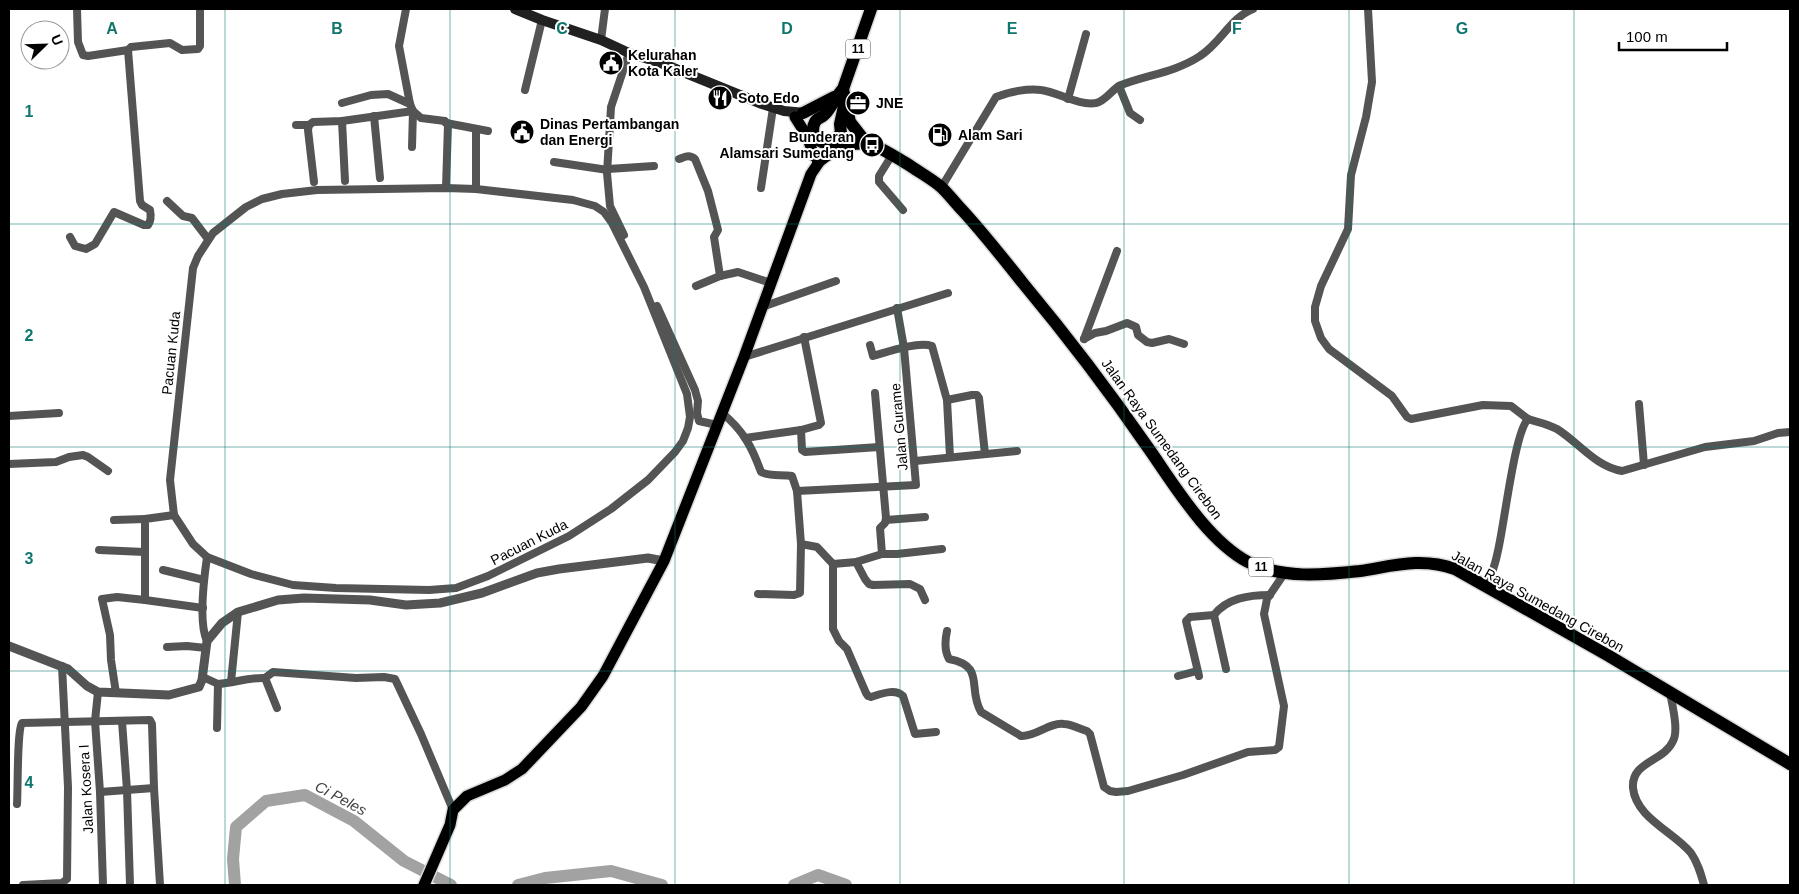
<svg xmlns="http://www.w3.org/2000/svg" width="1799" height="894" font-family="Arial,sans-serif">
	<style>
		.lines { fill: none; stroke-linecap: round; stroke-linejoin: round }
		.river { stroke: #a2a2a2; stroke-width: 12 }
		.primary-casing { stroke: #dbdbdb; stroke-width: 14 }
		.trunk-casing { stroke: #dbdbdb; stroke-width: 15 }
		.minor { stroke: #545454; stroke-width: 8 }
		.tertiary { stroke: #545454; stroke-width: 9 }
		.secondary { stroke: #212121; stroke-width: 10 }
		.primary { stroke: #000; stroke-width: 11 }
		.trunk { stroke: #000; stroke-width: 12 }
		.grid { fill: none; stroke: #0f766e; stroke-width: 1; stroke-opacity: 0.55 }
		.labels { text-anchor: middle; dominant-baseline: central; stroke-width: 4; stroke-linejoin: round; paint-order: stroke }
		.shield { fill: #fff; stroke: #4c4c4c; stroke-width: 1 }
		.shield-label { font-size: 12px; font-weight: bold; fill: #000 }
		.poi-label { font-size: 14px; font-weight: bold; fill: #000; stroke: #fff; text-anchor: start }
		.street-label { font-size: 14px; fill: #000; stroke: #fff }
		.water-label { font-size: 15px; font-style: italic; fill: #434343; stroke: #fff }
		.grid-label { font-size: 16px; text-anchor: middle; font-weight: bold; fill: #0f766e; stroke: #fff; stroke-width: 4; stroke-linejoin: round; paint-order: stroke }
	</style>
	<rect width="100%" height="100%" fill="#fff"/>
	<g class="lines">
		<!-- river -->
		<g class="river">
			<path d="M235 885 233 859 236 827 266 801 305 795 354 821 404 861 451 885"/>
			<path d="M518 885 545 878 611 871 662 885"/>
			<path d="M794 885 818 875 846 885"/>
		</g>
		<defs>
			<g id="primary">
				<path d="M795 117 807 136 814 156"/>
				<path d="M424 885 450 825 453 810 467 796 505 780 522 769 581 707 603 676 664 561 744 357 811 174 824 155"/>
			</g>
			<g id="trunk">
				<path d="M843 89 850 122 868 145"/>
				<path d="M803 113 834 97"/>
				<path d="M833 142 841 133 840 124 844 106"/>
				<path d="M845 142C839 142 832 144 826 143 816 142 810 131 815 122 817 118 821 118 824 115 831 109 835 97 843 89L871 9"/>
				<path d="M818 162C831 151 852 139 872 145 884 149 897 158 909 165 919 172 930 178 940 186 948 193 955 203 963 211 984 234 1003 258 1022 282 1067 336 1109 391 1149 449 1175 486 1207 540 1248 562 1282 579 1323 575 1360 571 1393 566 1421 557 1455 569L1609 656 1790 764"/>
			</g>
		</defs>
		<!-- primary casing -->
		<use href="#primary" class="primary-casing"/>
		<!-- trunk casing -->
		<use href="#trunk" class="trunk-casing"/>
		<!-- minor -->
		<g class="minor">
			<path d="M406 9 399 46 410 104 413 111 421 118 445 121 448 124 446 188"/>
			<path d="M1368 9 1372 82 1366 117 1351 175 1348 229 1321 286 1315 307V321L1321 338 1329 349 1392 396 1407 417 1411 419 1483 405 1511 406 1528 419"/>
			<path d="M601 40 605 9"/>
			<path d="M128 50 131 47 170 43 182 50 198 49 200 46V9"/>
			<path d="M1119 86 1130 113 1140 120"/>
			<path d="M525 90 542 20"/>
			<path d="M1068 99 1086 34"/>
			<path d="M342 103 371 95 388 94 410 104"/>
			<path d="M374 116 380 178"/>
			<path d="M342 121 345 181"/>
			<path d="M446 123 488 131"/>
			<path d="M296 125H309"/>
			<path d="M892 155 879 176V182L903 210"/>
			<path d="M679 159C685 157 689 154 695 159L708 191 718 230 714 237 720 276"/>
			<path d="M554 162 608 170"/>
			<path d="M608 169 654 166"/>
			<path d="M314 182 308 130 309 125 313 122 342 121 413 111 412 147"/>
			<path d="M446 188 476 189 573 200 595 206 604 212 612 223 644 287 687 394 690 417 688 428 683 441 675 452 648 480 611 509 569 536 488 576 456 588 429 590 336 588 293 585 251 574 207 557 193 544 174 515 170 480 193 268 198 256 213 233 246 207 262 199 282 194 317 190Z"/>
			<path d="M761 188 773 108"/>
			<path d="M941 188 996 97C1008 92 1028 88 1041 90 1058 92 1078 106 1096 103 1106 101 1112 89 1121 85 1147 75 1176 72 1200 56 1221 43 1230 18 1253 9"/>
			<path d="M476 189V129"/>
			<path d="M167 201 183 216 192 218 208 239"/>
			<path d="M624 235 610 206 607 173 611 107 629 53"/>
			<path d="M70 237 75 246 86 249 95 244 114 212 144 225H148C151 221 151 215 150 210L142 205 140 201 128 50 88 56 83 55 78 42 77 9"/>
			<path d="M696 286 720 276 738 272 771 283"/>
			<path d="M657 306 695 390 698 401 697 413 699 421 717 425"/>
			<path d="M762 307 836 281"/>
			<path d="M1084 339 1095 333 1106 331 1127 323 1136 327 1138 335 1147 342 1152 343 1169 339 1184 344"/>
			<path d="M1084 339 1117 251"/>
			<path d="M870 345 873 356C887 352 918 341 932 346L947 400 950 457"/>
			<path d="M744 357 948 293"/>
			<path d="M875 393 886 518 885 523 880 528 882 554H897L942 549"/>
			<path d="M947 400 972 395H977L979 398 985 454"/>
			<path d="M1639 404 1644 465"/>
			<path d="M722 413C743 430 752 447 761 472 771 477 781 474 792 476L797 491 801 544 817 547 833 564 856 562 882 554"/>
			<path d="M9 416 59 413"/>
			<path d="M801 430 802 450 805 452 879 447"/>
			<path d="M745 438 801 430 819 425 821 423 804 337"/>
			<path d="M915 461 1017 451"/>
			<path d="M9 464 56 462 69 457 83 455 88 457 108 471"/>
			<path d="M797 491 916 485 904 348 897 308"/>
			<path d="M174 515 145 519V600L203 608"/>
			<path d="M114 520 145 519"/>
			<path d="M886 520 925 517"/>
			<path d="M99 550 145 552"/>
			<path d="M856 562 865 579 869 584 873 585 910 584 920 589 925 600"/>
			<path d="M833 564V629L839 641 847 649 866 693 868 696 871 697C881 694 895 688 903 696L915 734 936 732"/>
			<path d="M163 570 204 580"/>
			<path d="M1487 588C1490 577 1495 566 1497 555 1504 529 1514 433 1528 419 1537 422 1548 424 1557 429 1578 442 1596 467 1622 471L1705 447 1754 441 1778 433 1790 432"/>
			<path d="M758 594 794 595 800 593 801 544"/>
			<path d="M947 631C945 640 944 650 949 659 986 666 967 688 981 712L1021 736C1036 737 1049 722 1064 724 1071 724 1080 729 1087 731L1090 734 1104 787 1110 791 1116 792 1128 791 1183 775 1248 752 1275 750 1279 747 1284 706 1264 614 1267 599 1284 574"/>
			<path d="M207 641C198 622 204 578 207 557"/>
			<path d="M167 647 187 646 206 648"/>
			<path d="M1226 669 1214 615C1227 598 1249 595 1270 595"/>
			<path d="M1178 676 1197 671"/>
			<path d="M1199 676 1186 621 1190 617 1214 615"/>
			<path d="M203 677 218 684 217 728"/>
			<path d="M265 678 273 672 356 678 384 677 395 679 421 734 453 810"/>
			<path d="M231 682 238 612"/>
			<path d="M218 684C234 683 249 677 265 678L277 708"/>
			<path d="M98 692 95 721 100 792 103 885"/>
			<path d="M1670 692C1672 705 1679 730 1673 741 1664 762 1631 761 1633 788 1636 818 1674 832 1691 853 1698 863 1701 874 1704 885"/>
			<path d="M116 693 111 660 110 635 102 599 117 597 145 600"/>
			<path d="M122 721 127 790 130 885"/>
			<path d="M100 792 154 788"/>
			<path d="M17 804C18 790 17 730 22 723L150 720 152 724 154 788 160 885"/>
			<path d="M23 885 62 883 67 879 68 787 62 666"/>
		</g>
		<!-- tertiary -->
		<path class="tertiary" d="M9 646 68 669 87 686 98 692 169 695 199 687 202 680 207 641 222 623 238 612 278 600 304 598 370 600 406 605 440 603 482 593 537 573 559 569 648 558 664 561"/>
		<!-- secondary -->
		<path class="secondary" d="M515 9 542 20 601 40 629 53 661 63 762 104 784 111 805 113"/>
		<!-- primary -->
		<use href="#primary" class="primary"/>
		<!-- trunk -->
		<use href="#trunk" class="trunk"/>
	</g>
	<!-- grid -->
	<path class="grid" d="M225 9V885M450 9V885M675 9V885M900 9V885M1124 9V885M1349 9V885M1574 9V885M9 224H1790M9 447H1790M9 671H1790"/>
	<!-- icons -->
	<defs>
		<symbol id="civic-disc" viewBox="-11 -11 22 22"><circle r="9.5" fill="#000" stroke="#fff"/><path d="M-.6-6.5H3V-4.5H.6V-3L4-1V1h2V6H-6V1h2V-1L-.6-3ZM-1.2 2.5V6h2.4V2.5Z" fill="#fff"/></symbol>
		<symbol id="restaurant-disc" viewBox="-11 -11 22 22"><circle r="9.5" fill="#000" stroke="#fff"/><path d="M-5-6h1v4h1v-4h1v4h1v-4h1v5L-1.5 .5V6h-2V.5L-5-1ZM5-6V6H3V1.5H1.5Q1.5-4 5-6Z" fill="#fff"/></symbol>
		<symbol id="office-disc" viewBox="-11 -11 22 22"><circle r="9.5" fill="#000" stroke="#fff"/><path d="M-6-3h4V-5.5h4V-3h4V5H-6ZM-1-4.5V-3h2v-1.5ZM-6 0V1H6V0Z" fill="#fff"/></symbol>
		<symbol id="fuel-disc" viewBox="-11 -11 22 22"><circle r="9.5" fill="#000" stroke="#fff"/><path d="M-5.5-6h7V0h2V4h1.3V-2.5L3-4.5l.8-.8L6-3V5H2.5V1h-1V6h-7ZM-4.2-4.7v3.2H.2V-4.7Z" fill="#fff"/></symbol>
		<symbol id="bus-disc" viewBox="-11 -11 22 22"><circle r="9.5" fill="#000" stroke="#fff"/><path d="M-5-6H5V4H4V6H2V4H-2V6H-4V4H-5ZM-3.5-4V0h7V-4ZM-3.5 1.2v1.5H-2V1.2ZM2 1.2v1.5H3.5V1.2Z" fill="#fff"/></symbol>
	</defs>
	<g fill-rule="evenodd">
		<use href="#civic-disc" x="597" y="49" width="28" height="28"/>
		<use href="#restaurant-disc" x="706" y="84" width="28" height="28"/>
		<use href="#office-disc" x="844" y="89" width="28" height="28"/>
		<use href="#civic-disc" x="508" y="118" width="28" height="28"/>
		<use href="#fuel-disc" x="926" y="121" width="28" height="28"/>
		<use href="#bus-disc" x="858" y="131" width="28" height="28"/>
	</g>
	<g class="labels">
		<!-- shield labels -->
		<g class="shield">
			<rect x="845.5" y="39.5" width="25" height="19" rx="4"/>
			<rect x="1248.5" y="557.5" width="25" height="19" rx="4"/>
		</g>
		<g class="shield-label">
			<text x="858" y="49">11</text>
			<text x="1261" y="567">11</text>
		</g>
		<!-- poi labels -->
		<g class="poi-label">
			<text x="628" y="55">Kelurahan<tspan x="628" dy="16">Kota Kaler</tspan></text>
			<text x="738" y="98">Soto Edo</text>
			<text x="876" y="103">JNE</text>
			<text x="540" y="124">Dinas Pertambangan<tspan x="540" dy="16">dan Energi</tspan></text>
			<text x="958" y="135">Alam Sari</text>
			<text x="854" y="137" text-anchor="end">Bunderan<tspan x="854" dy="16">Alamsari Sumedang</tspan></text>
		</g>
		<!-- street labels -->
		<g class="street-label">
			<text transform="translate(171 353) rotate(-84)">Pacuan Kuda</text>
			<text transform="translate(899 427) rotate(-95)">Jalan Gurame</text>
			<text transform="translate(1162 439) rotate(54)">Jalan Raya Sumedang Cirebon</text>
			<text transform="translate(529 542) rotate(-27)">Pacuan Kuda</text>
			<text transform="translate(1538 601) rotate(29)">Jalan Raya Sumedang Cirebon</text>
			<text transform="translate(86 789) rotate(-93)">Jalan Kosera I</text>
		</g>
		<!-- water labels -->
		<g class="water-label">
			<text transform="translate(341 798) rotate(28)">Ci Peles</text>
		</g>
	</g>
	<g class="grid-label">
		<text x="112" y="34">A</text>
		<text x="337" y="34">B</text>
		<text x="562" y="34">C</text>
		<text x="787" y="34">D</text>
		<text x="1012" y="34">E</text>
		<text x="1237" y="34">F</text>
		<text x="1462" y="34">G</text>
		<text x="29" y="117">1</text>
		<text x="29" y="341">2</text>
		<text x="29" y="564">3</text>
		<text x="29" y="788">4</text>
	</g>
	<!-- border -->
	<rect width="1799" height="894" fill="none" stroke="#000000" stroke-width="20"/>
	<!-- north arrow -->
	<g transform="translate(45 45) rotate(67)"><circle r="24" fill="#ffffff" stroke="#999999"/>
	<path d="M0-4L9 19L0 12L-9 19Z" fill="#000000"/>
	<text y="-8" font-size="14" font-weight="bold" text-anchor="middle" fill="#000000">U</text>
	</g>
	<!-- scale -->
	<path d="M1619 42v8h108v-8" fill="none" stroke="#000000" stroke-width="2.5"/>
	<text x="1626" y="42" font-size="15" fill="#000000" stroke="#ffffff" stroke-width="4" paint-order="stroke">100 m</text>
</svg>
